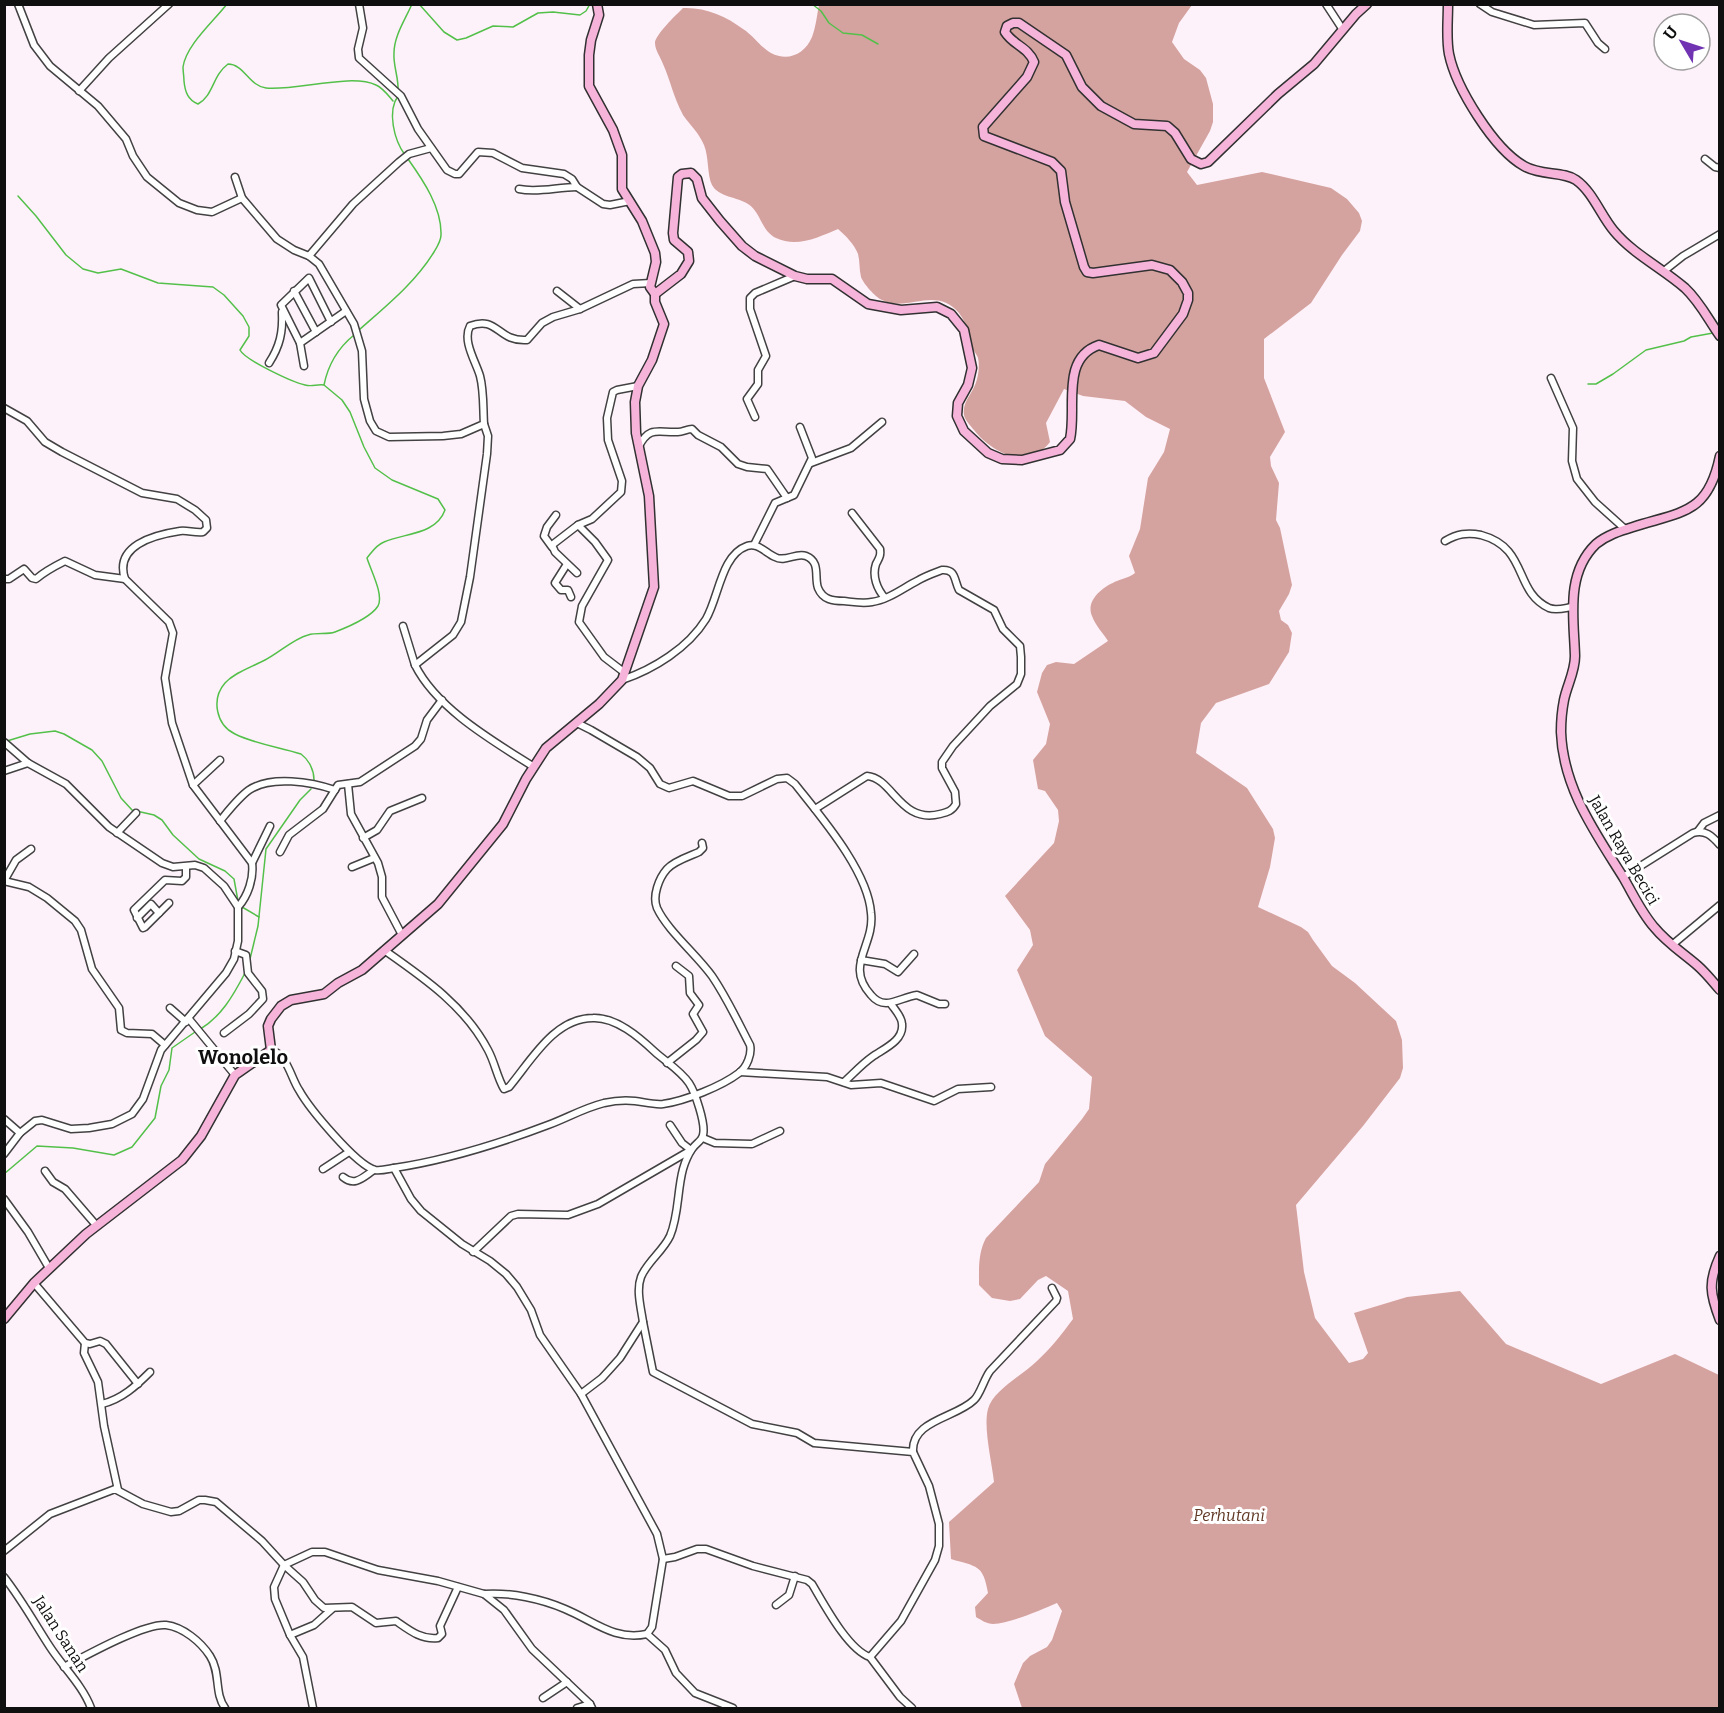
<svg xmlns="http://www.w3.org/2000/svg" width="1724" height="1713" font-family="Bitter,serif">
	<style>
		.forest { fill: #d5a39f }
		.lines { fill: none; stroke-linecap: round; stroke-linejoin: round }
		.stream { stroke: #53c04a; stroke-width: 1.5 }
		.street-casing { stroke: #424242; stroke-width: 9 }
		.secondary-casing { stroke: #313131; stroke-width: 11 }
		.street { stroke: #fff; stroke-width: 6 }
		.secondary { stroke: #f7b4db; stroke-width: 8 }
		.labels { text-anchor: middle; dominant-baseline: central; stroke-width: 6; stroke-linejoin: round; paint-order: stroke }
		.street-label { font-size: 16px; fill: #0f0f0f; stroke: #fff }
		.park-label { font-size: 16px; font-style: italic; fill: #613825; stroke: #fff }
		.quarter-label { font-size: 20px; font-weight: bold; fill: #0f0f0f; stroke: #fff }
	</style>
	<rect width="100%" height="100%" fill="#fef2fa"/>
	<!-- forest -->
	<path class="forest" d="M819 5H1192L1179 23 1172 42 1184 59 1200 70 1206 78 1213 104V122L1210 131 1187 172 1197 185 1262 172 1331 188 1347 199 1359 213 1362 221 1360 231 1342 255 1311 303 1264 339V378L1285 432 1270 457 1271 466 1279 483 1276 520 1280 528 1292 585 1289 594 1279 611 1281 620 1288 625 1292 633 1289 652 1269 684 1216 703 1201 723 1196 753 1247 788 1273 829 1275 838 1270 867 1258 907 1301 927 1308 932 1313 940 1332 966 1355 983 1396 1021 1402 1040 1403 1068 1400 1078 1363 1126 1296 1205 1304 1272 1315 1318 1349 1363 1363 1359 1368 1353 1354 1313 1407 1297 1460 1291 1506 1344 1601 1384 1675 1354 1719 1375V1708H1022L1014 1684 1023 1663 1030 1656 1047 1647 1052 1640 1062 1611 1057 1603C1041 1610 1011 1623 993 1624 987 1624 981 1620 976 1617L975 1607 988 1593C983 1564 977 1567 951 1559L949 1522 994 1482C992 1463 983 1427 988 1409 993 1390 1023 1375 1037 1361 1050 1349 1062 1334 1073 1319L1068 1291 1046 1276 1038 1280 1020 1299 1010 1301 992 1298 979 1285C979 1269 978 1253 986 1238L1039 1182 1045 1164 1082 1119 1089 1109 1092 1077 1045 1036 1017 970 1033 945 1030 930 1005 896 1054 843 1059 821 1058 810 1045 791 1038 789 1033 760 1046 744 1050 724 1037 692 1042 673 1047 665 1056 662 1074 664 1108 641C1103 633 1095 625 1092 616 1085 600 1104 586 1117 581 1124 578 1128 578 1135 573L1129 556 1140 529 1148 478 1164 452 1170 429 1146 417 1125 401 1083 396 1064 389 1046 423 1050 442C1028 471 992 453 974 430 970 425 965 420 964 415 962 403 971 395 975 385 978 378 980 366 978 358 977 354 973 351 972 346 969 333 967 324 959 313 936 285 907 313 882 300 875 297 863 283 861 277 859 269 860 261 858 254 854 244 846 236 838 229 819 237 797 248 776 238 761 231 761 212 748 204 738 197 718 197 712 185 707 175 709 157 704 145 699 133 690 125 683 115 673 96 671 82 663 64 661 58 655 50 655 43 655 35 676 15 683 8 705 7 726 16 743 29 754 36 760 47 771 53 788 62 805 54 812 37 816 27 817 14 819 5Z"/>
	<g class="lines">
		<!-- stream -->
		<g class="stream">
			<path d="M227 4C214 21 186 45 183 67 183 71 184 77 184 81 185 92 188 100 198 104 214 95 212 76 228 64 244 64 249 86 266 88 296 91 351 73 376 85 383 88 388 95 393 101"/>
			<path d="M419 4 444 32 457 40 466 38 493 26 513 27 538 13 553 12 580 15 586 11 590 4"/>
			<path d="M812 4 821 11 829 23 843 33 862 35 878 44"/>
			<path d="M398 91C399 78 393 66 394 53 394 36 405 20 412 4"/>
			<path d="M398 96C387 111 394 140 405 155"/>
			<path d="M18 196 36 216 66 255 83 269 98 273 121 269 158 283 213 287 224 295 243 316 249 327V336L240 350C245 360 292 382 305 385 312 387 317 384 324 385"/>
			<path d="M359 330C386 306 415 283 434 252 437 247 441 241 441 235 442 208 423 180 408 159"/>
			<path d="M1588 384H1596L1613 374 1646 350 1684 341 1691 337 1713 333"/>
			<path d="M7 741 30 734 55 731 64 734 92 750 102 761 121 798 132 810 154 815 162 820 173 835 199 859 225 871 234 879 238 901"/>
			<path d="M314 780C314 770 309 760 301 754 279 747 255 744 235 734 216 725 211 699 225 683 235 672 252 667 265 660 279 653 293 639 308 635 317 632 327 635 335 632 348 627 371 617 378 606 384 595 371 571 367 558 372 552 376 545 384 542 404 533 436 535 445 510L438 499 392 480 375 468 364 447 350 412 342 400 324 385C328 365 338 348 354 335"/>
			<path d="M242 907 259 917"/>
			<path d="M249 963 258 926 266 849 300 800 311 789"/>
			<path d="M199 1030C221 1017 233 996 245 973"/>
			<path d="M4 1174 37 1146 73 1148 114 1155 132 1147 155 1118 161 1086 169 1070 172 1048 195 1032"/>
		</g>
		<defs>
			<g id="street">
				<path d="M18 4 34 45 50 66 98 106 126 139 133 156 147 177 179 203 197 210 212 212 242 198"/>
				<path d="M359 4 363 28 358 49 359 58 401 96 418 129 447 170 455 174H459L478 152 493 153 522 168 564 174 572 179 577 187 603 204 610 205 630 201"/>
				<path d="M1326 4 1343 30"/>
				<path d="M1480 4 1492 12 1534 25 1585 23 1598 43 1605 49"/>
				<path d="M79 91 109 58 169 4"/>
				<path d="M1705 159 1715 167 1720 168"/>
				<path d="M235 177 242 198 277 239 294 250 309 256 319 264 354 324 362 351 364 399 370 421 376 431 389 437 443 436 461 434 484 424C483 409 484 391 480 376 476 362 462 341 470 326 498 315 497 342 527 340L542 323 553 317 580 309 633 284 651 283"/>
				<path d="M519 189C538 193 557 187 577 187"/>
				<path d="M309 256 353 204 399 162 409 154 431 148"/>
				<path d="M1664 271 1683 256 1720 234"/>
				<path d="M294 291 316 332"/>
				<path d="M557 291 580 309"/>
				<path d="M300 343 281 305 309 278 331 322"/>
				<path d="M269 363C280 346 283 332 282 312"/>
				<path d="M304 366 300 343 346 311"/>
				<path d="M1551 378 1573 428 1572 461 1577 479 1595 502 1625 529"/>
				<path d="M4 408 27 421 45 442 62 452 142 493 177 499 195 510 206 520 207 528 203 532C195 533 187 530 180 531 153 535 114 546 125 579L169 622 173 633 165 678 172 723 193 785 252 863C254 878 248 896 238 907"/>
				<path d="M755 417 747 399 758 384V370L766 356 750 309V298L755 293 795 276"/>
				<path d="M484 424 488 436 487 454 470 577 461 622 453 635 415 665C437 709 493 741 534 767"/>
				<path d="M639 446C650 425 659 433 678 432 683 432 687 429 692 429L698 435 721 447 738 464 747 467 767 469 787 498"/>
				<path d="M811 463 851 448 882 422"/>
				<path d="M852 513 880 549C881 556 879 558 876 564 872 576 877 589 885 598"/>
				<path d="M578 525 595 542 608 560 582 606 579 622 604 657 625 673"/>
				<path d="M1445 541C1457 534 1467 532 1481 535 1529 548 1513 591 1549 608 1556 611 1565 608 1572 607"/>
				<path d="M754 545 775 503 794 495 812 458 800 427"/>
				<path d="M552 547 544 536 547 527 556 515"/>
				<path d="M567 564 555 583 561 590H568L571 597"/>
				<path d="M577 573 555 552 552 545 578 525 592 519 621 492 622 481 608 440 607 418 613 392 617 390 638 386"/>
				<path d="M4 579H9L24 569 32 578 36 579C45 571 55 566 65 561L95 575 125 579"/>
				<path d="M403 626 415 665"/>
				<path d="M622 680C654 669 688 648 706 619 719 597 721 555 747 546 757 542 766 553 775 557 785 563 796 552 806 556 821 562 814 577 818 588 823 600 833 601 844 601 853 602 863 604 872 602 888 600 903 588 917 581 925 576 934 573 942 570 956 569 954 580 959 590L994 610 1003 629 1020 646 1021 657V674L1017 684 990 706 953 746 942 762V768L955 792 956 804C952 811 948 812 940 814 900 824 893 778 867 776L815 809"/>
				<path d="M577 723 591 730 637 757 650 768 660 784 669 788 693 781 729 796H742L777 779 787 778 795 784C821 817 868 871 871 913 875 946 844 965 871 995 885 1012 900 997 917 995L939 1004H945"/>
				<path d="M4 742 28 763 66 784 109 827 162 863 173 867 195 865 204 868 224 886 238 907V941L234 959 226 973 161 1050 143 1099 132 1114 112 1124 89 1128 71 1129 42 1120 35 1121 20 1133 4 1154"/>
				<path d="M4 771 28 763"/>
				<path d="M348 784 351 814 378 863 382 877V897L402 935"/>
				<path d="M193 785 220 760"/>
				<path d="M220 821C229 810 238 798 249 790 271 775 312 782 335 790"/>
				<path d="M1698 831 1704 823 1720 815"/>
				<path d="M117 833 136 813"/>
				<path d="M363 838 377 830 390 811 422 798"/>
				<path d="M280 852 289 835 323 809 338 785 360 782 415 746 421 739 427 720 442 700"/>
				<path d="M252 863 270 826"/>
				<path d="M352 867 374 858"/>
				<path d="M1623 877 1693 833C1705 829 1712 836 1720 845"/>
				<path d="M4 881 29 887 47 898 75 921 81 930 92 969 119 1008 121 1030 127 1033 152 1034 165 1045"/>
				<path d="M4 881 16 860 31 849"/>
				<path d="M169 903 145 927 143 928 134 910 165 880 182 881 186 877V867"/>
				<path d="M137 918 151 904 159 913"/>
				<path d="M1672 945 1720 905"/>
				<path d="M384 950C424 978 465 1006 488 1050 495 1063 497 1077 504 1089L509 1087C531 1061 554 1018 593 1018 616 1017 639 1037 655 1052 665 1061 681 1071 689 1083 695 1092 706 1124 703 1135 702 1141 696 1143 692 1149 688 1155 685 1162 683 1169 677 1191 679 1215 670 1236 663 1251 647 1262 641 1277 636 1290 641 1308 643 1322L620 1358 602 1378 581 1394"/>
				<path d="M861 960 885 964 898 972 914 954"/>
				<path d="M170 1008 186 1022"/>
				<path d="M189 1019 235 1075"/>
				<path d="M224 1033 249 1014 263 999 262 991 248 973 246 955 235 951"/>
				<path d="M271 1050C287 1054 291 1078 299 1090 309 1108 356 1165 375 1170 381 1171 388 1169 394 1168L411 1199 421 1211 462 1244 490 1261 506 1274 517 1287 531 1310 540 1335 581 1394 657 1534 663 1559 652 1627 647 1634"/>
				<path d="M667 1063 696 1040 703 1032 693 1014 699 1005 690 993 689 976 676 966"/>
				<path d="M740 1072 827 1077 851 1085 881 1083 934 1101 958 1089 991 1087"/>
				<path d="M844 1082C853 1074 862 1064 872 1057 883 1049 904 1041 902 1024 902 1017 895 1010 891 1004"/>
				<path d="M4 1119 20 1133"/>
				<path d="M703 1138 715 1143 752 1144 780 1131"/>
				<path d="M394 1168C447 1160 498 1144 548 1125 567 1118 584 1108 604 1103 613 1101 626 1100 635 1101 644 1102 654 1105 663 1104 685 1101 722 1086 739 1073 747 1067 752 1054 750 1045 738 1022 727 998 712 976 697 955 667 930 657 908 652 896 659 878 667 869 674 861 690 856 699 852L703 848 702 843"/>
				<path d="M323 1169 349 1152"/>
				<path d="M45 1171 53 1182 65 1189 96 1225"/>
				<path d="M343 1177C355 1187 363 1177 374 1170"/>
				<path d="M4 1199 28 1232 49 1268"/>
				<path d="M473 1252 511 1216 518 1214 568 1215 598 1204 691 1150 682 1143 670 1125"/>
				<path d="M34 1283 85 1343 90 1344 100 1341 106 1344 138 1384"/>
				<path d="M643 1322 653 1372 752 1424 797 1433 814 1443 913 1452 929 1486 939 1524V1546L935 1560 901 1621 870 1657"/>
				<path d="M85 1343 84 1353 98 1382 104 1426 118 1490"/>
				<path d="M102 1404C122 1399 136 1386 150 1372"/>
				<path d="M913 1452C911 1420 956 1418 974 1400 980 1395 984 1379 990 1371L1056 1301 1057 1298 1052 1288"/>
				<path d="M4 1551 50 1514 115 1489 143 1504 171 1512 179 1511 199 1500H205L216 1502 262 1541 284 1565 312 1552H325L378 1570 438 1581 484 1594 504 1610 532 1649 590 1704 592 1708"/>
				<path d="M663 1559 675 1557 697 1549H706L753 1566 807 1580 812 1584C824 1604 848 1650 870 1657L900 1697 912 1708"/>
				<path d="M4 1577C22 1600 35 1624 50 1647 63 1667 83 1686 91 1708"/>
				<path d="M484 1594C510 1592 542 1599 565 1609 594 1621 614 1641 647 1634L665 1650 676 1673 695 1693 733 1708"/>
				<path d="M776 1605 789 1595 795 1576"/>
				<path d="M290 1635 314 1625 332 1609"/>
				<path d="M64 1667C85 1656 144 1623 166 1625 183 1627 201 1642 210 1656 221 1673 214 1693 225 1708"/>
				<path d="M543 1698 567 1682"/>
				<path d="M313 1708 303 1657 290 1635 275 1599 274 1587 284 1565 303 1582 315 1600 324 1608 352 1607 376 1623 396 1621C409 1630 421 1640 438 1638L442 1634 440 1626 458 1587"/>
				<path d="M577 1708 590 1704"/>
			</g>
			<g id="secondary">
				<path d="M1448 4C1448 21 1446 38 1449 54 1456 88 1494 149 1524 166 1541 176 1563 171 1576 180 1593 192 1601 216 1614 231 1633 254 1662 268 1685 288 1700 302 1708 319 1720 336"/>
				<path d="M655 294 681 274 689 261 688 252 674 240 673 233 678 177 682 174 691 173 697 179 702 198 720 221 742 246 755 256 795 276 807 279H832L868 304 901 310 937 307 951 314 964 330 972 368 968 385 958 403 957 416 964 431 988 453 1002 459 1022 460 1060 450 1070 439C1077 409 1060 358 1099 345L1138 358 1154 353 1183 314 1188 300V293L1182 282 1170 270 1152 265 1093 273 1087 272 1084 267 1065 202 1061 171 1052 162 984 136 983 127 1027 77 1034 62C1028 47 1013 45 1005 32L1007 26 1013 23H1019L1066 55 1082 87 1101 106 1134 124 1167 126 1175 133 1191 159 1201 164 1208 162 1278 94 1314 64 1356 14 1367 4"/>
				<path d="M1720 456C1708 514 1683 511 1633 527 1620 531 1607 535 1596 544 1565 574 1574 618 1575 656 1575 672 1567 685 1564 700 1562 710 1561 722 1561 732 1563 788 1595 832 1623 877 1633 894 1641 912 1654 927 1667 943 1683 953 1698 966 1706 973 1713 982 1720 990"/>
				<path d="M1720 1256C1708 1282 1710 1294 1720 1320"/>
				<path d="M4 1319 34 1283 86 1234 182 1160 201 1136 235 1075 271 1050 268 1026 271 1019 281 1006 291 1000 324 994 338 983 362 970 438 904 503 824 526 779 546 748 599 704 622 680 654 587 649 496 636 433 635 402 638 386 652 360 664 324 655 302V294L650 287 656 262 655 253 642 221 622 189V155L613 130 589 86V55L591 40 599 15 597 4"/>
			</g>
		</defs>
		<!-- street casing -->
		<use href="#street" class="street-casing"/>
		<!-- secondary casing -->
		<use href="#secondary" class="secondary-casing"/>
		<!-- street -->
		<use href="#street" class="street"/>
		<!-- secondary -->
		<use href="#secondary" class="secondary"/>
	</g>
	<g class="labels">
		<!-- street labels -->
		<g class="street-label">
			<text transform="translate(1624 850) rotate(60)">Jalan Raya Becici</text>
			<text transform="translate(61 1634) rotate(57)">Jalan Sanan</text>
		</g>
		<!-- park labels -->
		<g class="park-label">
			<text x="1229" y="1515">Perhutani</text>
		</g>
		<!-- quarter labels -->
		<g class="quarter-label">
			<text x="243" y="1057">Wonolelo</text>
		</g>
	</g>
	<!-- border -->
	<rect width="1724" height="1713" fill="none" stroke="#0f0f0f" stroke-width="12"/>
	<!-- north arrow -->
	<g transform="translate(1682 42) rotate(309)"><circle r="28" fill="#ffffff" stroke="#9f9f9f" stroke-width="1.5"/>
	<path d="M0-4.5L10 22L0 15L-10 22Z" fill="#7034b2"/>
	<text y="-9" font-size="16" font-weight="bold" text-anchor="middle" fill="#0f0f0f">U</text>
	</g>
</svg>
